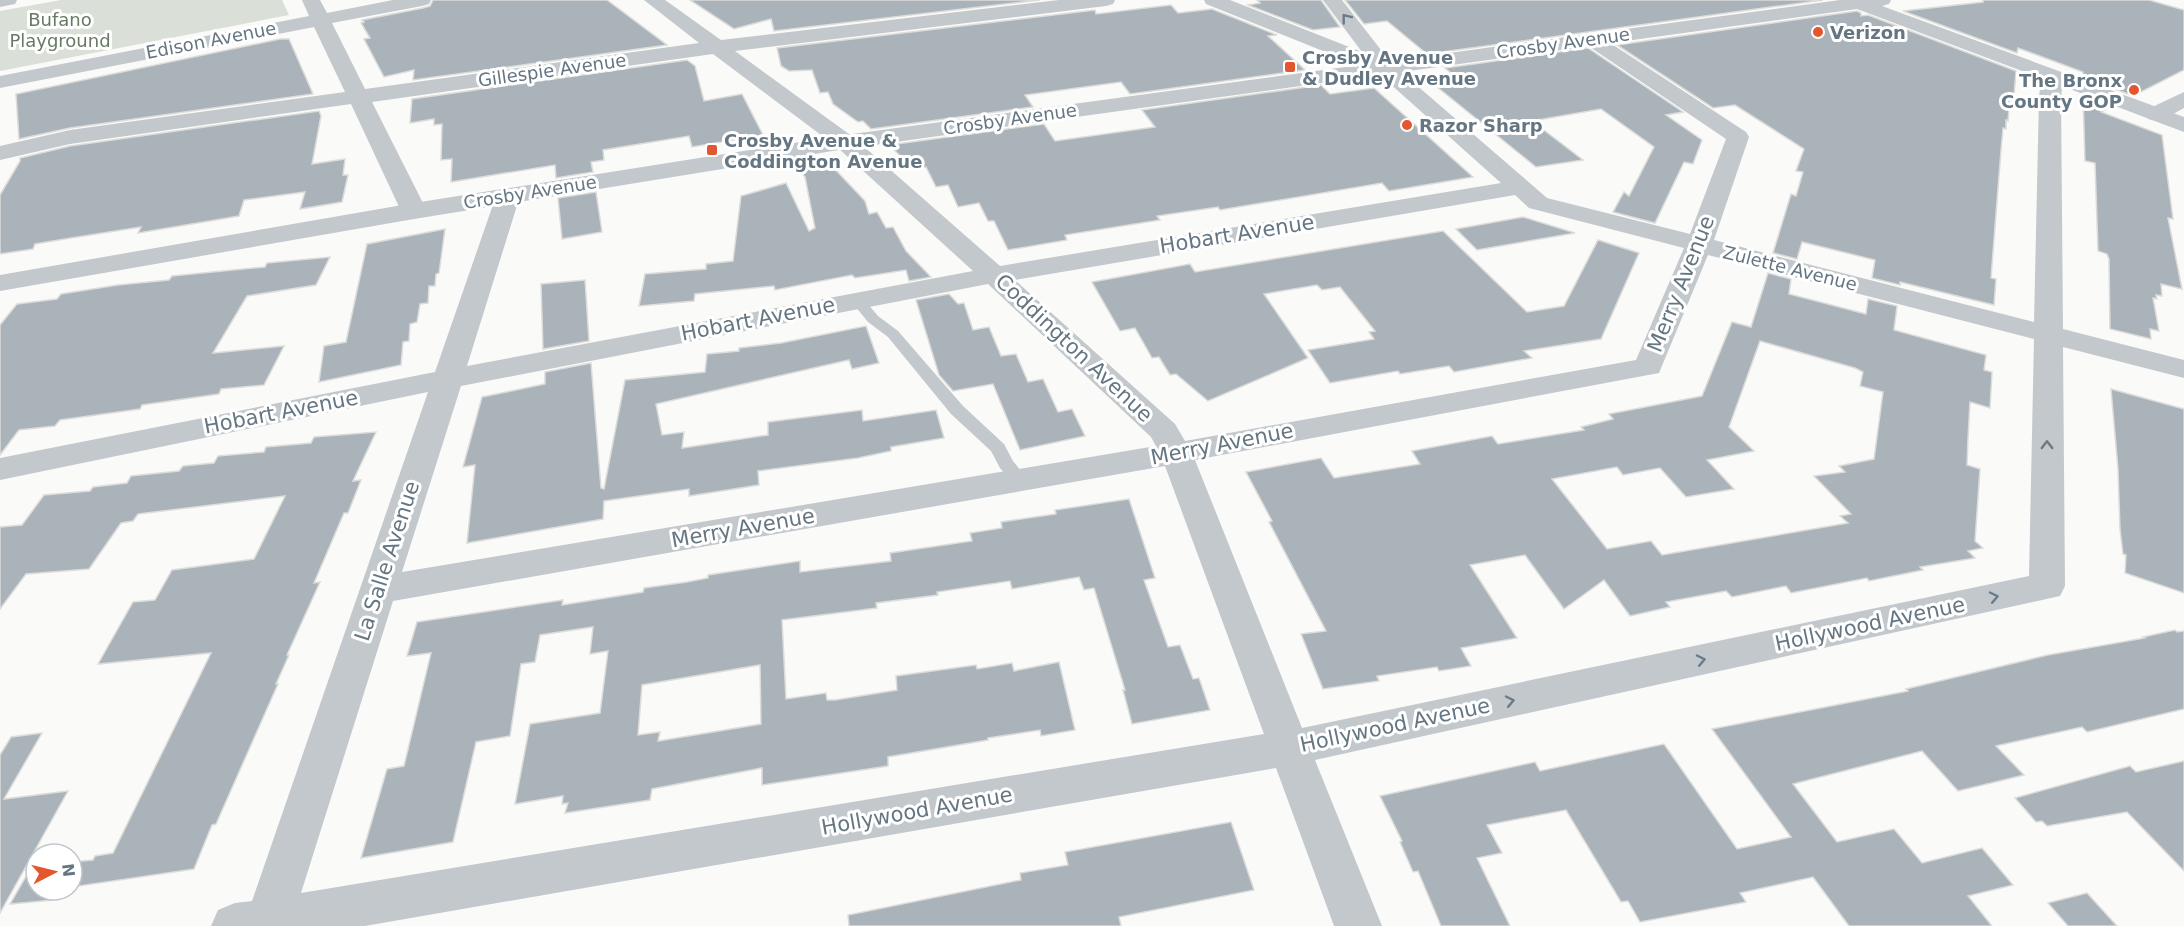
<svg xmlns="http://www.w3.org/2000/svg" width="2184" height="926" font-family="'DejaVu Sans',sans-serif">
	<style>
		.green { fill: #dadfd7 }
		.building { fill: #aab3b9; stroke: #dcdcda; stroke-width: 1.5; fill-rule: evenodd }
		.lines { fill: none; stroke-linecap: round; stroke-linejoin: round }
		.service { fill: #c3c8cc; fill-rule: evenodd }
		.minor { fill: #c3c8cc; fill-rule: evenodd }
		.tertiary { fill: #c3c8cc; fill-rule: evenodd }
		.oneway { stroke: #6a7a87 }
		.poi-dot { fill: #e4572e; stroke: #fff; stroke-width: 2 }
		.labels { text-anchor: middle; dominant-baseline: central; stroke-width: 6; stroke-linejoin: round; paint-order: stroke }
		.far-park-label { font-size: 18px; fill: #687a64; stroke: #fff }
		.far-poi-label { font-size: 18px; font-weight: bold; fill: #657683; stroke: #fff; text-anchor: start }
		.far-street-label { font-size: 18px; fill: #657683; stroke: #fff }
		.street-label { font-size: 21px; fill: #657683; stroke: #fff }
	</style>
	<rect width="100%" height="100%" fill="#fafaf8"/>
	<!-- green -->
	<path class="green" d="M61 0H282L289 15 0 71V11Z"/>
	<!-- building -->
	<g class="building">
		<path d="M433 0H607L667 45 413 80 414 70 384 77 364 39 370 38 361 23 364 22 362 20 423 8 430 6Z"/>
		<path d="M690 0H1040L774 31 771 19 734 29Z"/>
		<path d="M1257 0H1321L1340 27 1313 30 1248 5 1260 3Z"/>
		<path d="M1345 0H1823L1427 54 1387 21 1364 24Z"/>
		<path d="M1983 0H2149L2184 10V70L2133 96 2083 77V72L2018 48 2017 53 1903 11 1983 2Z"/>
		<path d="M1171 5 1178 13 1212 9 1277 35 1268 36 1305 70 1130 94 1121 82 1025 95 1033 107 871 129 863 121 858 122 833 104 828 92 820 93 812 70 789 71 781 66 777 48 1095 10 1096 14Z"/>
		<path d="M1857 11 1861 13V16L1868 15 2016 71 2014 96 2010 95 2008 121 2006 120V129L2003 128 2001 150 1991 278 1996 279 1994 305 1900 282V285L1872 278 1875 260 1802 242 1797 259 1773 253 1791 194 1796 196 1803 172 1796 171 1804 149 1735 105 1713 108 1617 45Z"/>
		<path d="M280 39H289L313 94 70 128 19 139 16 94Z"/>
		<path d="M1588 48 1683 112 1666 115 1702 140 1693 164 1684 162 1655 223 1613 212 1624 192 1629 196 1654 147 1601 109 1532 121 1583 160 1536 167 1431 82 1457 78 1445 68Z"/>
		<path d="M687 60 695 66 704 101 742 94 763 135 692 147 689 136 603 150 604 160 591 162 593 172 556 178 555 165 451 182 452 159 441 160 442 124 434 125V119L410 123 412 99Z"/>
		<path d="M1321 85 1330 94 1374 88 1473 177 1389 191 1382 183 1220 210 1218 207 1157 216 1160 220 1065 235 1067 240 1008 250 994 221H988L979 203 958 207 948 185 936 187 926 167 914 169 889 145 1044 124 1055 141 1155 127 1142 110Z"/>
		<path d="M2083 96 2111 107 2101 112 2162 135 2173 219 2168 218 2182 289 2161 284 2162 296 2156 295 2157 299 2153 298 2159 331 2150 329 2151 339 2110 329 2109 259 2107 254 2098 251 2095 163 2085 161Z"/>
		<path d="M319 111 321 116 312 164 345 159 343 175H348L342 202 300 209 305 192 244 200 239 216 138 233 141 227 71 238 35 244 33 249 0 254V195L20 161V158L70 146Z"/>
		<path d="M830 164 865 201 869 214 877 212 886 228 893 227 906 251 931 277 909 281 906 270 855 278 852 275 775 290 774 286 695 294 694 301 639 306 645 274 706 269V264L733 261 741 196 786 183 809 231 815 228 805 177 799 169Z"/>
		<path d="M596 192 602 232 562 239 558 198Z"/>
		<path d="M1523 217 1575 233 1477 250 1456 229Z"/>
		<path d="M445 229 439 273 436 274 435 286H429L428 303 420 304 417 322 410 324 409 341 403 342 401 365 319 382 324 346 346 342 367 244Z"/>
		<path d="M1443 231 1527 312 1564 306 1598 240 1639 253 1601 339 1524 351 1532 358 1454 372 1449 366 1400 374 1398 371 1330 383 1308 350 1374 339 1369 332 1375 331 1340 287 1322 290 1317 285 1264 294 1308 358 1208 401 1176 374 1170 375 1159 357 1152 358 1135 328 1120 331 1092 282 1190 264 1195 272Z"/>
		<path d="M330 257 316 285 247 296 213 353 284 346 264 385 221 389 219 394 142 405 140 409 60 420 55 426 19 430 0 455V325L17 304 57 299 61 294 118 285 169 280 172 276 265 267 267 263Z"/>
		<path d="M1768 273 1791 279 1789 294 1866 314 1868 299 1897 306 1894 330 1986 355 1984 370 1992 372 1990 408 1970 402 1968 438 1967 465 1980 469 1975 541 1983 548 1968 551 1975 558 1920 567 1923 570 1869 581 1867 578 1791 593 1786 586 1732 597 1726 591 1666 602 1670 607 1630 616 1604 580 1564 609 1525 555 1470 565 1517 638 1461 648 1471 666 1439 671 1437 667 1377 676 1379 681 1323 689 1301 634 1326 631 1269 522 1272 521 1246 472 1321 458 1334 478 1420 464 1412 451 1492 436 1498 444 1584 430 1581 427 1613 419 1609 414 1702 396 1732 322 1751 327ZM1760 341 1855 368 1863 372 1860 386 1883 392 1874 459 1839 466 1845 472 1814 476 1851 514 1840 516 1848 523 1662 555 1651 541 1607 549 1552 479 1617 467 1623 475 1660 468 1686 497 1734 489 1707 460 1754 451 1729 427Z"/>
		<path d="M585 280 589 341 543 349 541 284Z"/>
		<path d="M949 294 958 304 964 303 973 330 989 327 1001 356 1016 354 1028 382 1043 379 1058 412 1072 409 1085 436 1020 450 993 384 953 391 939 375 916 300Z"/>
		<path d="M866 326 879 363 852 369 849 360 656 404 662 435 684 432 682 448 768 435V422L862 410 863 421 936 410 944 438 891 447V451L858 458 758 471 759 485 689 496V489L604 501 603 519 467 543 475 465 463 467 482 397 545 384V372L591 363 601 488 604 489 625 380 705 372 707 354 739 351V348L781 343Z"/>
		<path d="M2111 389 2184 409V593L2125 573 2126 555 2123 554 2120 529 2118 469Z"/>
		<path d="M376 432 353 481 361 480 348 513H344L314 583 320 582 287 655H289L276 684H278L216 824 212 825 194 869 72 887V862L93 860 95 856 113 853 211 653 98 664 133 602 155 600 172 570 254 559 285 496 138 514 133 521 121 523 89 569 26 574 0 609V527L22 525 44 495 90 491 93 487 127 483 131 476 179 471 183 466 214 463 218 456 264 452 266 447 311 443 314 437Z"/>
		<path d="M1129 499 1155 578 1144 580 1168 647 1180 645 1193 679 1199 678 1210 710 1132 724 1123 690H1125L1094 588 1084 590 1079 577 1012 589 1010 581 937 592 938 595 876 603 877 608 782 620 786 699 826 693 827 700H835L897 690 896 676 976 665 977 669 1012 663 1014 671 1059 662 1075 730 1041 736 1040 730 988 738V740L888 757V766L762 785V768L652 789 650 800 565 813 568 803 562 804 563 796 515 804 530 724 600 713 608 651 590 654 593 627 540 635 535 662 521 664 510 736 476 742 453 842 361 858 387 769 404 766 431 653 407 656 417 622 563 600 562 605 643 592 644 588 687 582 708 578V575L800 561V572L891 561 890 553 972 541 970 533 1002 528 1001 522 1056 514 1055 510ZM760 665 761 724 658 741 660 732 638 735 642 685Z"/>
		<path d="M2175 630 2177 632 2184 631V709L2087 732 2082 727 1996 746 2024 775 1958 791 1922 751 1793 784 1837 842 1894 829 1922 863 1982 848 2013 885 1968 896 1992 926H1849L1813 877 1740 893 1746 902 1640 922 1628 901 1621 902 1566 810 1487 825 1502 853 1477 858 1510 926H1441L1418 871 1413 872 1400 842 1402 841 1380 796 1535 762 1540 771 1664 744 1737 849 1791 837 1712 729 1908 691 1906 689 1973 673 2048 655 2145 638 2143 637Z"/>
		<path d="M42 733 4 799 68 791 0 913V755L11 737Z"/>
		<path d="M2184 761V871L2127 812 2047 826 2042 821 2036 822 2015 798 2130 766 2136 772Z"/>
		<path d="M1231 822 1254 890 1119 917 1121 926H849L848 915 1021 880 1020 873 1068 865 1065 852Z"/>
		<path d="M32 866H36V890H58L53 900 10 904Z"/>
		<path d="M2087 893 2117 926H2068L2048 903Z"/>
	</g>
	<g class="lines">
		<!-- service -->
		<path class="service" d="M857 296 862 297 878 316 898 331 963 406 1004 444 1013 461 1029 481 1027 485H1015L1000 468 991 451 951 414 888 337 868 322 850 300Z"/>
		<!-- minor -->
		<g class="minor">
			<path d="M0 0H17L15 4 0 7Z"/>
			<path d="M302 0H320L327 13 393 0H431L429 4 422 6 332 23 365 89 699 43 644 0H665L721 40 1059 0H1115L1113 4 1106 6 735 51 853 137 1000 266 1501 183 1378 73 1206 4 1204 0H1230L1362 52 1323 0H1342L1392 64 1547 198 1690 234 1726 139 1584 43 1581 39 1584 35H1598L1746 132 1749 137 1714 240 2034 322 2039 97 2040 88 2050 74 2057 72 2064 74 2068 78 2062 88 2061 97 2063 329 2184 360V378L2063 347 2065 586 2060 596 1315 760 1382 926H1334L1276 768 365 926H211L218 910 235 903 252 901 428 392 0 480V458L435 372 496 196 499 191 508 189 517 191 520 196 467 366 973 271 837 147 713 54 372 102 427 211 423 216 414 219 405 216 401 211 351 104 70 144 0 160V146L70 130 345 92 314 27 0 88V76L309 16ZM1515 195 1529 208 1684 248 1636 360 1185 441 1175 424 1015 280ZM1708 255 2034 339 2029 576 1302 728 1195 460 1659 373ZM988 284 1151 437 1156 446 402 572 461 386ZM1165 466 1264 734 301 893 393 601Z"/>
			<path d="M2184 92V108L2164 119 2156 121 2148 119 2145 114 2148 109Z"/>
		</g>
		<!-- tertiary -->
		<path class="tertiary" d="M1840 0H1891L1889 4 1882 6 2184 117V132L1857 9 845 149 414 219 0 291V275L414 203 845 135Z"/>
	</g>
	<!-- one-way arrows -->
	<defs><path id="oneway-chevron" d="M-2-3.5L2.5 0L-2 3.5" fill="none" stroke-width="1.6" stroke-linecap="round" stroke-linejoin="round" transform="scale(1.5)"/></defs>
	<g class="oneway">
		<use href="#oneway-chevron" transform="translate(1346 18) rotate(-128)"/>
		<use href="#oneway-chevron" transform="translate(2047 445) rotate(-90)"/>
		<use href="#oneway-chevron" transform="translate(1994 597) rotate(-12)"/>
		<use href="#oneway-chevron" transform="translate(1701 660) rotate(-12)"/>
		<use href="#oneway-chevron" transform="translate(1510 701) rotate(-12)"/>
	</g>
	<!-- markers -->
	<g class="poi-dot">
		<circle cx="1818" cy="32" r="6"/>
		<rect x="1284" y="61" width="12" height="12" rx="3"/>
		<circle cx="2134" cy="90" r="6"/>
		<circle cx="1407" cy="125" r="6"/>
		<rect x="706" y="144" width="12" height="12" rx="3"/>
	</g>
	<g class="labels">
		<!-- far-park labels -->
		<g class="far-park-label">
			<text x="60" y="19">Bufano<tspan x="60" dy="21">Playground</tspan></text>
		</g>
		<!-- far-poi labels -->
		<g class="far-poi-label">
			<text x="1830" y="32">Verizon</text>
			<text x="1302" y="57">Crosby Avenue<tspan x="1302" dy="21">&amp; Dudley Avenue</tspan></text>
			<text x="2122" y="80" text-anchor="end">The Bronx<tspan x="2122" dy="21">County GOP</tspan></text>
			<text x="1419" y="125">Razor Sharp</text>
			<text x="724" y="140">Crosby Avenue &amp;<tspan x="724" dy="21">Coddington Avenue</tspan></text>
		</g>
		<!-- far-street labels -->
		<g class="far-street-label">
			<text transform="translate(211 40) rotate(-11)">Edison Avenue</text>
			<text transform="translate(1563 43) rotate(-8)">Crosby Avenue</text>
			<text transform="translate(552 70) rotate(-8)">Gillespie Avenue</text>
			<text transform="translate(1010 119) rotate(-8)">Crosby Avenue</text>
			<text transform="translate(530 192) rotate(-9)">Crosby Avenue</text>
			<text transform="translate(1790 268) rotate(14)">Zulette Avenue</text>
		</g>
		<!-- street labels -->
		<g class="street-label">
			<text transform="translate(1237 234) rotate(-9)">Hobart Avenue</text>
			<text transform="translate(1681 284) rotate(-68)">Merry Avenue</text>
			<text transform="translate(758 319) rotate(-11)">Hobart Avenue</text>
			<text transform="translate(1074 348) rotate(43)">Coddington Avenue</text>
			<text transform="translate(281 412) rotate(-11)">Hobart Avenue</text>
			<text transform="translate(1222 444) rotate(-11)">Merry Avenue</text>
			<text transform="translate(743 528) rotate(-10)">Merry Avenue</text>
			<text transform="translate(387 561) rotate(-72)">La Salle Avenue</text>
			<text transform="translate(1870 624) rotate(-12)">Hollywood Avenue</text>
			<text transform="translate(1395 725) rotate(-12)">Hollywood Avenue</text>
			<text transform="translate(917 811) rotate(-10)">Hollywood Avenue</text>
		</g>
	</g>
	<!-- north arrow -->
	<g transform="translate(54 872) rotate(83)"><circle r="28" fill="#ffffff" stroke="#c1c8cd" stroke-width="1.5"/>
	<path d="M0-4.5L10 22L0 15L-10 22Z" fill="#e4572e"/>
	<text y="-9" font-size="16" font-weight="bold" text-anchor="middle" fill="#657683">N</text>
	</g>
</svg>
